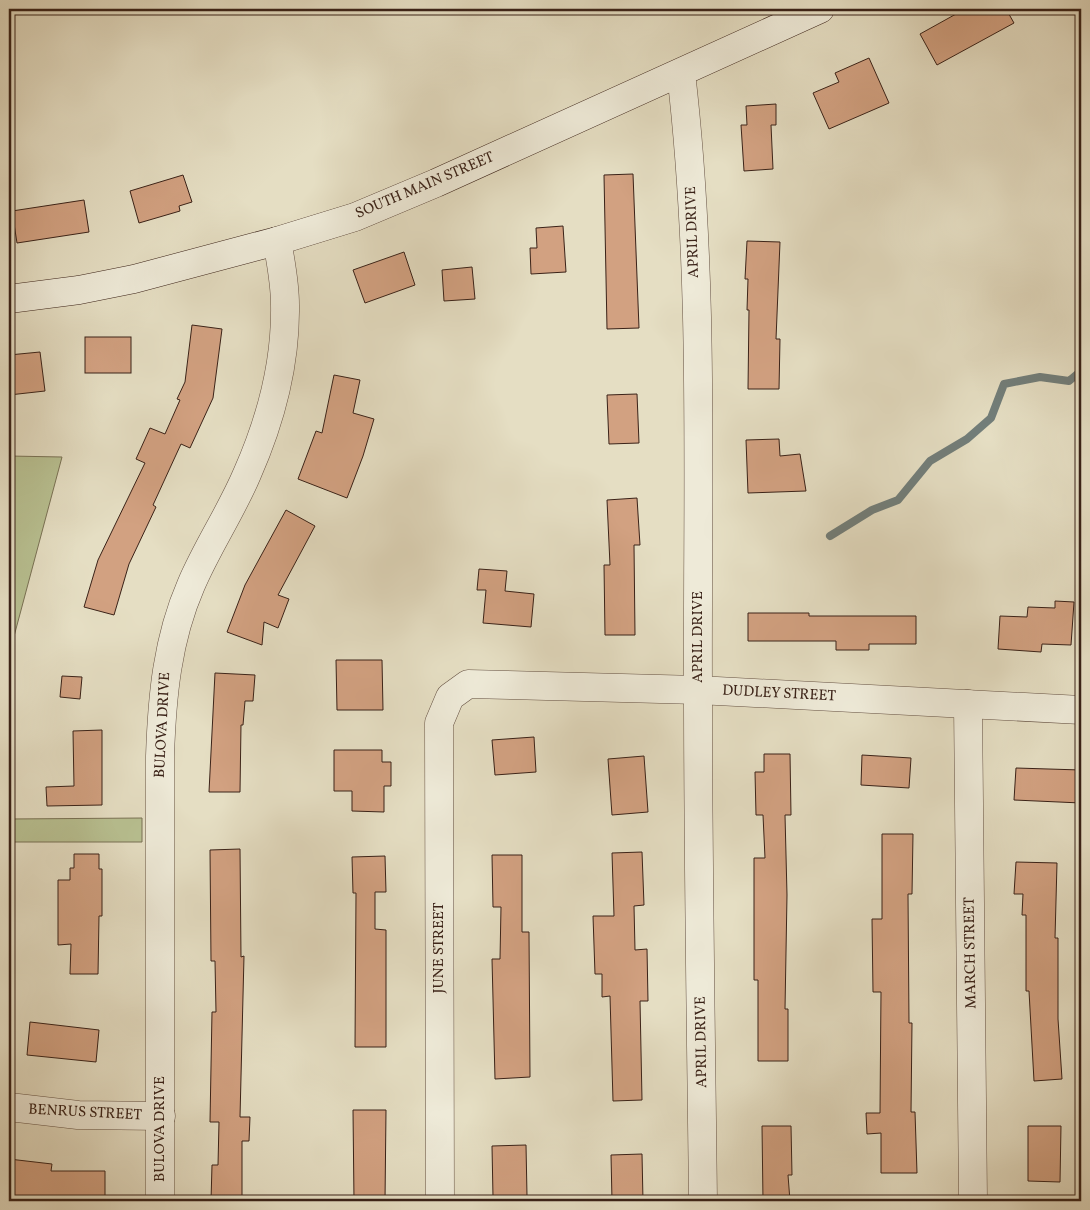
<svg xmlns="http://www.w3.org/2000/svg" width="1090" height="1210" font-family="Vollkorn,serif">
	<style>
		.green { fill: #b8c091; stroke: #797154 }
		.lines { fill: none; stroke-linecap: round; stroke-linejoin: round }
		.stream { stroke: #727e7a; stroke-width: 8 }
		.building { fill: #d2a181; stroke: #3a2218 }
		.street-casing { stroke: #655143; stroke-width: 29 }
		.secondary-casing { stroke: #3a2218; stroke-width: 29 }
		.street { stroke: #eeead8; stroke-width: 28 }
		.secondary { stroke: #eeead8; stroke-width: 28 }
		.labels { text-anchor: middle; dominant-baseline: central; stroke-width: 5; stroke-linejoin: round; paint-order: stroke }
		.street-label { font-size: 15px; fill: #3a2218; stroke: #eeead8 }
	</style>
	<rect width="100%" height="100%" fill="#e5dec3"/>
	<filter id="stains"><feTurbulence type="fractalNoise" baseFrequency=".004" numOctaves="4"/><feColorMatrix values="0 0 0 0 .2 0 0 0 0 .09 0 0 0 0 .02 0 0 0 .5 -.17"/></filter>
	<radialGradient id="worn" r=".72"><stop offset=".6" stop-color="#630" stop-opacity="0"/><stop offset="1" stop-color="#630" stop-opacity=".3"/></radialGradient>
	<!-- green -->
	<g class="green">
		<path d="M9 456 62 457 9 655Z"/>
		<path d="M142 818V842H9V819Z"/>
	</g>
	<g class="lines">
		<!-- stream -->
		<path class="stream" d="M830 536 872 510 898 500 930 461 967 439 991 418 1004 384 1040 377 1069 381 1081 371"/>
	</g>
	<!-- building -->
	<g class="building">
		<path d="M965 9H1006L1014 23 937 65 920 34Z"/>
		<path d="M869 58 889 103 829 129 813 93 839 82 835 73Z"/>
		<path d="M776 104V125H771L773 169 744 171 741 125H747L746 106Z"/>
		<path d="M633 174 639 328 607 329 604 175Z"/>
		<path d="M183 175 192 202 179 206 180 211 139 223 130 191Z"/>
		<path d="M84 200 89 232 17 243 12 211Z"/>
		<path d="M563 226 566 272 531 274 530 248H537L536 228Z"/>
		<path d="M747 241 780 242 776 339H780L779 389H748L749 310H747L748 279H745Z"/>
		<path d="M404 252 415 285 365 303 353 270Z"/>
		<path d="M472 267 475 299 444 301 442 270Z"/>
		<path d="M192 325 222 329 213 398 190 448 181 444 153 505 156 507 129 564 114 615 84 607 98 560 145 463 136 459 150 428 165 434 180 400 177 399 185 382Z"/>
		<rect x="85" y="337" width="46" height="36"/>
		<path d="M40 352 45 391 9 395V355Z"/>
		<path d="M334 375 360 380 353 413 374 419 363 456 347 498 298 479 316 431 322 433Z"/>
		<path d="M637 394 639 443 609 444 607 395Z"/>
		<path d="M779 439 780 456 800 454 806 491 748 493 746 440Z"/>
		<path d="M637 498 640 545H634L635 635H605L604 565H610L607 500Z"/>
		<path d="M286 510 315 526 278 595 289 599 278 628 264 622 262 645 227 632 245 585Z"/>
		<path d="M479 569 507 571 505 591 534 594 531 627 483 623 486 590H477Z"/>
		<path d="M1055 601 1074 602 1071 645 1042 644 1041 652 998 649 1000 616 1027 617 1028 607 1055 608Z"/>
		<path d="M748 613H809V616H916V644H869V650H836V641H748Z"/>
		<path d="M336 660H382L383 710H337Z"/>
		<path d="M215 673 255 675 253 701H245L243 725H241L240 792H209Z"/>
		<path d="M62 676 82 677 80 699 60 697Z"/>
		<path d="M102 730V805L47 806 46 787 74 786 73 731Z"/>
		<path d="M534 737 536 772 495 775 492 740Z"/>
		<path d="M334 750H382V762H391V786H384V812L352 811V791H334Z"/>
		<path d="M764 754H790L791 815H785L787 895 785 1009H788V1061H758V980H754V858H765L763 815H756L755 772H764Z"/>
		<path d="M862 755 911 758 909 788 861 785Z"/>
		<path d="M644 756 648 812 612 815 608 759Z"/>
		<path d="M1016 768 1081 770V803L1014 800Z"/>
		<path d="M882 834H913L912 894H908L909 1023H912L911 1112H915L917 1173H881V1133L867 1134 866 1113H880L881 992H873L872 919H882Z"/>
		<path d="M240 849 241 957 244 956 240 1117H250L249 1141H242V1201H211L212 1165H218L219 1122H210L212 1012H216L215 961H211L210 850Z"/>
		<path d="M642 852 644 905 634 906 635 950 647 949 648 1001H640L642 1100 613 1101 610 996 602 997V974H595L593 916H614L612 853Z"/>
		<path d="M74 854H99V869H102V916H99L98 974H70L71 944 58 945V880H70V868H74Z"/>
		<path d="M492 855H522V932H529L530 1077 495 1079 492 959H500L501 907H493Z"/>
		<path d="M385 856 386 892H375V929L386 930V1047H355L356 893H353L352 857Z"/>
		<path d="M1016 862 1057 863 1055 938H1058V1019L1062 1079 1034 1081 1029 991H1026V915H1022L1023 894H1014Z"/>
		<path d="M30 1022 99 1030 96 1062 27 1055Z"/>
		<path d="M353 1110H386L385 1201H354Z"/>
		<path d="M762 1126H791L792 1175H788L790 1201H763Z"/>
		<path d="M1028 1126H1061L1060 1182 1028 1181Z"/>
		<path d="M526 1145 527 1196 493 1197 492 1146Z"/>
		<path d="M642 1154 643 1201H612L611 1155Z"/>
		<path d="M9 1159 52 1164 51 1171H105V1201H70L33 1197V1201H9Z"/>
	</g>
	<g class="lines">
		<defs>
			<g id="street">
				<path d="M681 73C705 277 697 485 698 691 698 861 701 1031 703 1201"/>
				<path d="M968 704 973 1201"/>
				<path d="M9 1107 78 1115 161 1116"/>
				<path d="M160 1201V756C162 697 167 640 191 585 207 547 231 512 247 474 270 422 286 363 285 305 285 284 281 262 277 241"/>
				<path d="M440 1201 439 723 450 697 468 684 698 690 1081 710"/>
			</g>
			<path id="secondary" d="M9 299 79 290 134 279 277 241 355 217 436 183 820 9"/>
		</defs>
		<!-- street casing -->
		<use href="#street" class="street-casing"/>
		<!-- secondary casing -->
		<use href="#secondary" class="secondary-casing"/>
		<!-- street -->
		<use href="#street" class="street"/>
		<!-- secondary -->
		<use href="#secondary" class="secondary"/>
	</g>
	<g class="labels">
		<!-- street labels -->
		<g class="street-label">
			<text transform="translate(425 186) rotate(-23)">SOUTH MAIN STREET</text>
			<text transform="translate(693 232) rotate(-92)">APRIL DRIVE</text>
			<text transform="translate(698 637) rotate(-90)">APRIL DRIVE</text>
			<text transform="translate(779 694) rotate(3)">DUDLEY STREET</text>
			<text transform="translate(163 725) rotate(-87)">BULOVA DRIVE</text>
			<text transform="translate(439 948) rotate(-90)">JUNE STREET</text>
			<text transform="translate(971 953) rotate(-91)">MARCH STREET</text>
			<text transform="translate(702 1042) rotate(-91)">APRIL DRIVE</text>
			<text transform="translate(85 1113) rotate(3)">BENRUS STREET</text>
			<text transform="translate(160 1129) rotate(-90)">BULOVA DRIVE</text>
		</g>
	</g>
	<!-- margin -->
	<rect width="1090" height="1210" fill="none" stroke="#e5dec3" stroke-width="30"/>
	<rect x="10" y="10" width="1070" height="1190" fill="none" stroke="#3a2218" stroke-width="2.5"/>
	<rect x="15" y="15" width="1060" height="1180" fill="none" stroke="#3a2218"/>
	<rect width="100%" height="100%" filter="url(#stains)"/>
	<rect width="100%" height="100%" fill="url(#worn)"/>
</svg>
